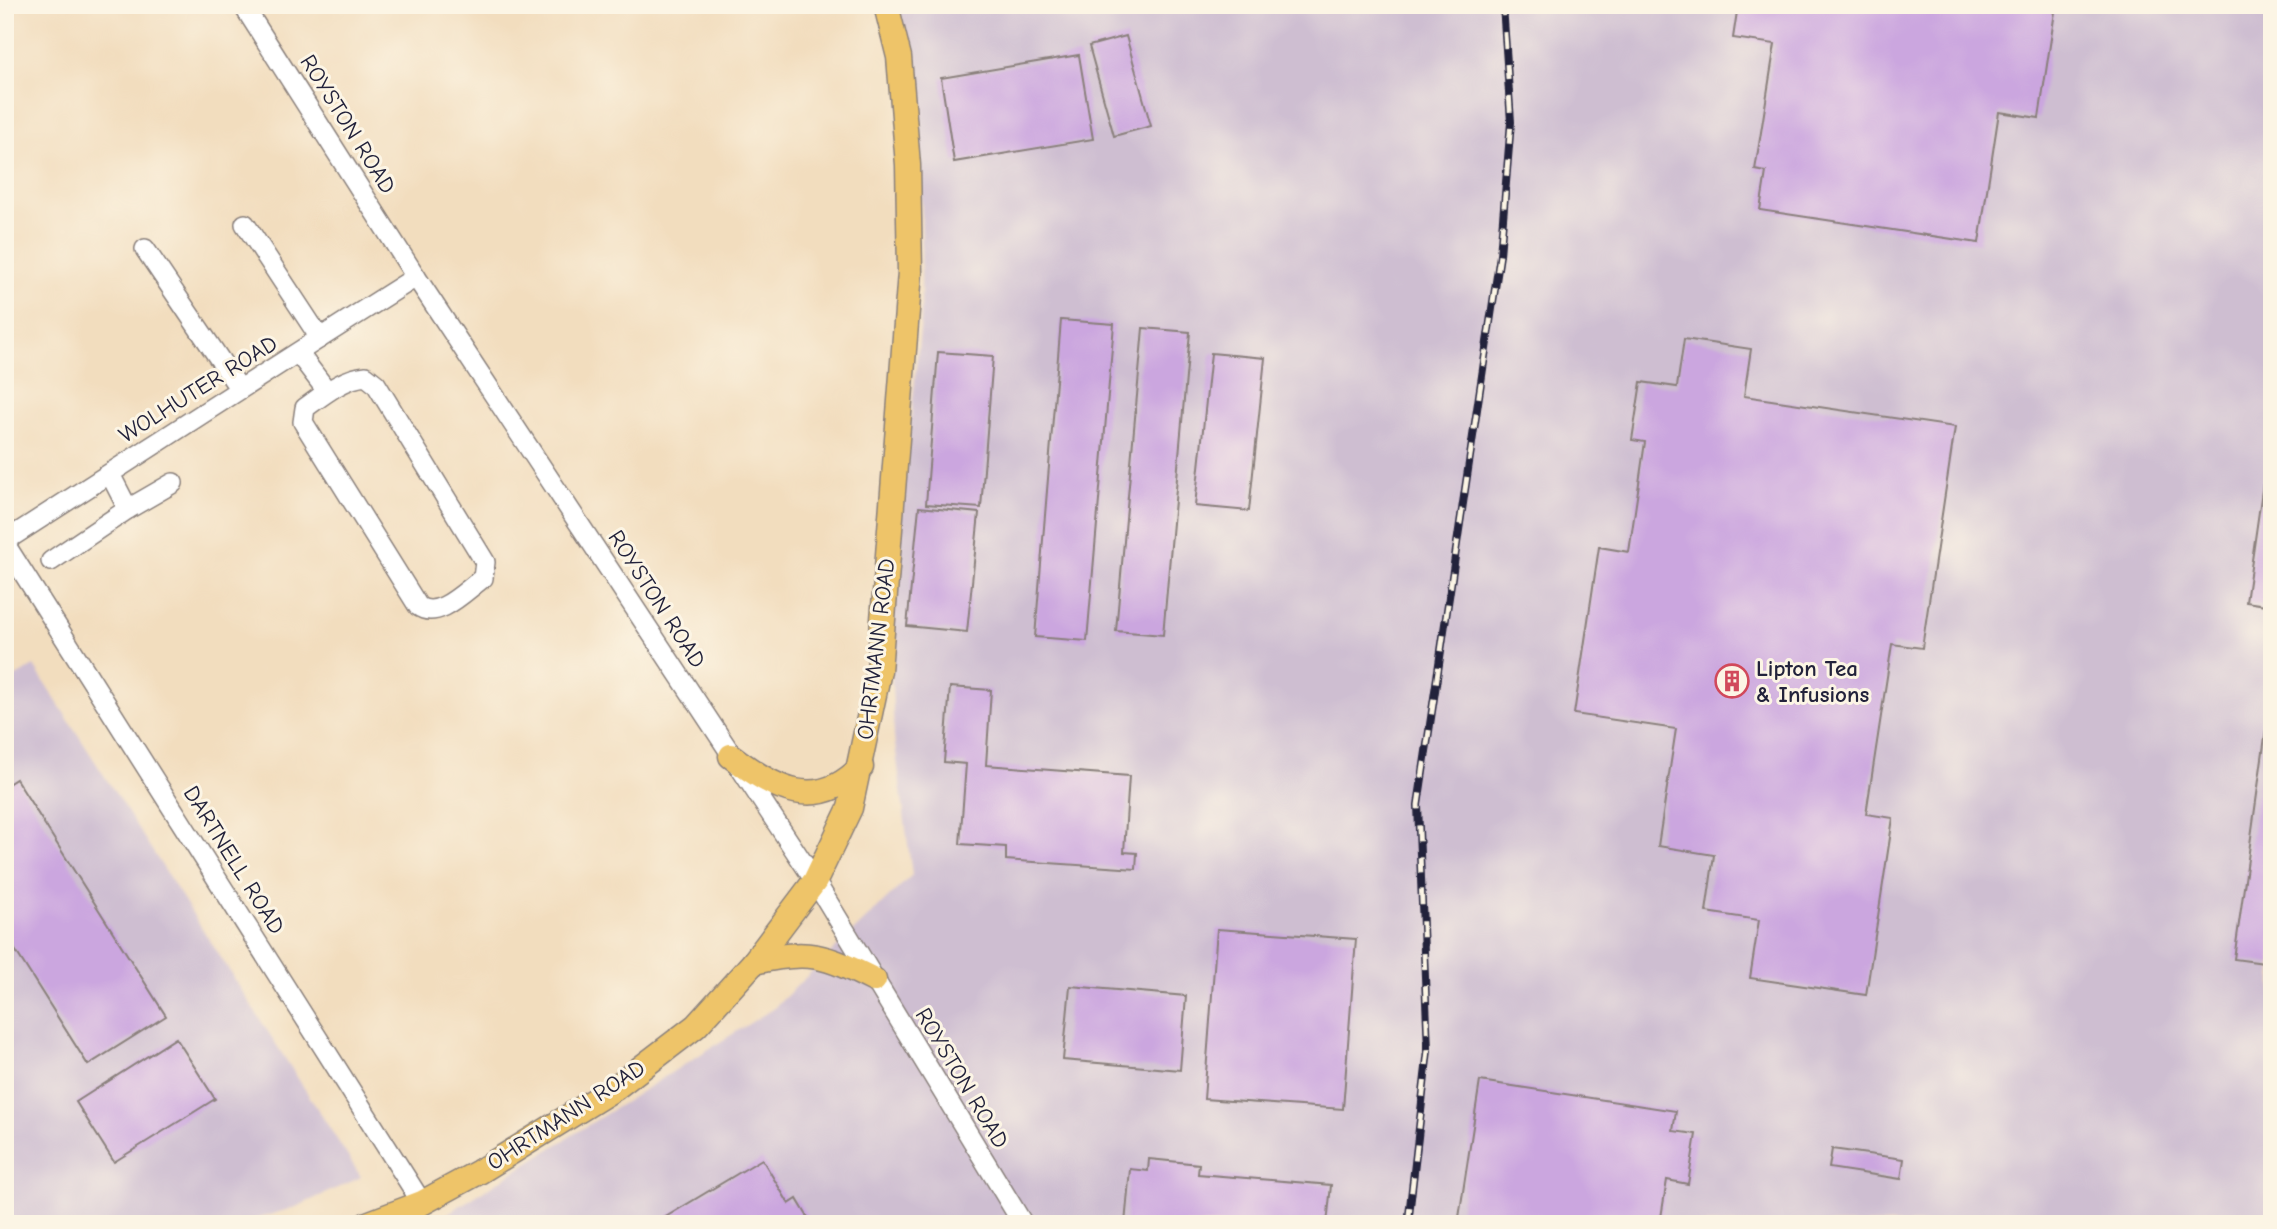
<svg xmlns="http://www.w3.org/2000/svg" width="2277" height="1229" font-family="'Comic Neue',sans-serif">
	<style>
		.industrial { fill: #cebed1 }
		.building { fill: #cba6df }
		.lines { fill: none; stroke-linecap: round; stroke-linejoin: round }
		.minor-casing { stroke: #8a807c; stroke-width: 22 }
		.major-casing { stroke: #8a807c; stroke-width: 27 }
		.minor { stroke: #fff; stroke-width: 19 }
		.major { stroke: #eec469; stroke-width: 24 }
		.rail-casing { stroke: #22223b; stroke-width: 8 }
		.rail { stroke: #fcf5e5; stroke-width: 5; stroke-dasharray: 16; stroke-linecap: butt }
		.labels { text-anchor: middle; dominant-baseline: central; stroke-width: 6; stroke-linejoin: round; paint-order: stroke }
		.street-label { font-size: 23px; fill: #22223b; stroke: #fcf5e5 }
		.poi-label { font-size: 23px; font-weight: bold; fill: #22223b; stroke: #fcf5e5; text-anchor: start }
	</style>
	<rect width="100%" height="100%" fill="#fcf5e5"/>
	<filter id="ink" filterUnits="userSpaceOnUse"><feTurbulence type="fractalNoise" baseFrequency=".0143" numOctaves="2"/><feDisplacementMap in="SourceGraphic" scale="14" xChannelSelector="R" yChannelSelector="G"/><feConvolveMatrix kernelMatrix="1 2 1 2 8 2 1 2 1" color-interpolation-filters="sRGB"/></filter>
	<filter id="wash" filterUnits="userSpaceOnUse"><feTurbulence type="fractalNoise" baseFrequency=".00686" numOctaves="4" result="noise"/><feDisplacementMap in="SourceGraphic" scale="28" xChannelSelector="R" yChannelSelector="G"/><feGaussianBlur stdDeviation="1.57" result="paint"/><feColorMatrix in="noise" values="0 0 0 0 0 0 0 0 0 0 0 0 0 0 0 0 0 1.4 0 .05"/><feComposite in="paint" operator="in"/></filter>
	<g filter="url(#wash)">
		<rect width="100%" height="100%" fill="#f2ddbe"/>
		<!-- industrial -->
		<g class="industrial">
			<path d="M899 5H2272V1224H431L774 1008 912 875 894 737 890 626 921 320 922 163 909 54Z"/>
			<path d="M34 666 361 1177 296 1207 238 1224H5V682Z"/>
		</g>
		<g id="blocks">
			<!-- building -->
			<g class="building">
				<path d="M1738 5H2056L2039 118 1999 112 1979 243 1760 210 1766 172 1755 170 1775 44 1733 38Z"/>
				<path d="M1126 36 1151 126 1114 136 1089 46Z"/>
				<path d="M1079 55 1093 139 954 162 941 78Z"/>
				<path d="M1061 320 1114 324 1087 641 1035 637Z"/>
				<path d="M1143 328 1190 332 1163 635 1116 631Z"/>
				<path d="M1684 339 1751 349 1744 396 1955 427 1922 648 1892 644 1866 814 1893 818 1866 995 1750 978 1759 920 1706 912 1714 855 1658 846 1676 729 1574 714 1599 547 1629 552 1645 442 1632 440 1641 382 1677 387Z"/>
				<path d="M938 352 993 356 981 508 926 504Z"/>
				<path d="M1211 353 1265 358 1249 511 1195 506Z"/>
				<path d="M2270 435H2272V606L2246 602Z"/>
				<path d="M919 507 979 513 967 632 907 626Z"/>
				<path d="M950 687 991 690 986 765 1129 776 1124 852 1137 853 1136 869 1006 860V847L960 844 966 764 944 762Z"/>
				<path d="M2270 701 2272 702V964L2234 959Z"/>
				<path d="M16 779 166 1016 88 1065 5 934V786Z"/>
				<path d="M1217 929 1356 939 1343 1109 1204 1099Z"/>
				<path d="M1070 986 1186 996 1180 1070 1063 1060Z"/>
				<path d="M176 1038 215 1099 114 1162 76 1102Z"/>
				<path d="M1480 1081 1676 1111 1673 1131 1696 1134 1688 1184 1667 1180 1660 1224H1458Z"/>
				<path d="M1832 1149 1904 1159 1901 1179 1829 1168Z"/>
				<path d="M762 1159 789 1204 797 1199 812 1224H654Z"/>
				<path d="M1149 1159 1199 1164 1198 1174 1331 1185 1327 1224H1125L1130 1169 1148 1171Z"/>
			</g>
		</g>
	</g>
	<g filter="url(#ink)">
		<use href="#blocks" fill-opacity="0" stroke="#8a807c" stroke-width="2"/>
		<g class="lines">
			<defs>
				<g id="minor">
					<path d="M243 5 416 277 815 881 1023 1224"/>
					<path d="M245 224 320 338"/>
					<path d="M145 249 239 388"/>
					<path d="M299 354 327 391"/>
					<path d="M366 376 376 384 485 562 483 578C466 590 438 621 418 606L303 422 305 408C323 395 343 378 366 376Z"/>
					<path d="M110 474 128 509 173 483"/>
					<path d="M5 541C142 453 278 364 416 277"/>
					<path d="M5 544 422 1203"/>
					<path d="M51 561 128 509"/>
				</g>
				<g id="major">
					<path d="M731 756C774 789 817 813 861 767"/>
					<path d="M754 962C810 949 824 955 874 980"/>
					<path d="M367 1224 422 1203 479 1172 615 1088 696 1026 754 962 815 881 850 808 879 671 910 272 908 165 899 57 886 5"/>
				</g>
			</defs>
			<!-- minor casing -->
			<use href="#minor" class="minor-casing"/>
			<!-- major casing -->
			<use href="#major" class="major-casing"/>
			<!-- minor -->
			<use href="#minor" class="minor"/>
			<!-- major -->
			<use href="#major" class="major"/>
			<defs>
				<path id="rail" d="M1408 1224 1428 1050 1418 805 1500 255 1511 122 1503 5"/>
			</defs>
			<!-- rail casing -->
			<use href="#rail" class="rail-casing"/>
			<!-- rail -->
			<use href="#rail" class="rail"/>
		</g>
	</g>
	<!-- icons -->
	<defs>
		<symbol id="building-ring" viewBox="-11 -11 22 22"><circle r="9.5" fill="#fcf5e5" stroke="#d1495b" stroke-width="1.5"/><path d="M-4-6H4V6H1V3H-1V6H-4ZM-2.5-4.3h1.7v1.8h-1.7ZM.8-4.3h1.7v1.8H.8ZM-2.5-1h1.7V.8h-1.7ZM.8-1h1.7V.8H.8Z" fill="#d1495b"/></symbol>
	</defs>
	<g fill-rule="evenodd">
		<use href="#building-ring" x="1713" y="662" width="38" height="38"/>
	</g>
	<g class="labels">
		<!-- street labels -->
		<g class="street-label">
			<text transform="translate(348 124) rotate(58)">ROYSTON ROAD</text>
			<text transform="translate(198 389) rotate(-32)">WOLHUTER ROAD</text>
			<text transform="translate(657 599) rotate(57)">ROYSTON ROAD</text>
			<text transform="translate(876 649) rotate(-83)">OHRTMANN ROAD</text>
			<text transform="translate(234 860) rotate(58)">DARTNELL ROAD</text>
			<text transform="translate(962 1078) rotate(59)">ROYSTON ROAD</text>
			<text transform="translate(566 1115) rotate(-33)">OHRTMANN ROAD</text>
		</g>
		<!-- poi labels -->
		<g class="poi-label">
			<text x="1756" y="668">Lipton Tea<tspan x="1756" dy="26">&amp; Infusions</tspan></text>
		</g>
	</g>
	<!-- margin -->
	<rect width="2277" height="1229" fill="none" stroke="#fcf5e5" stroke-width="28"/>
</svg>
